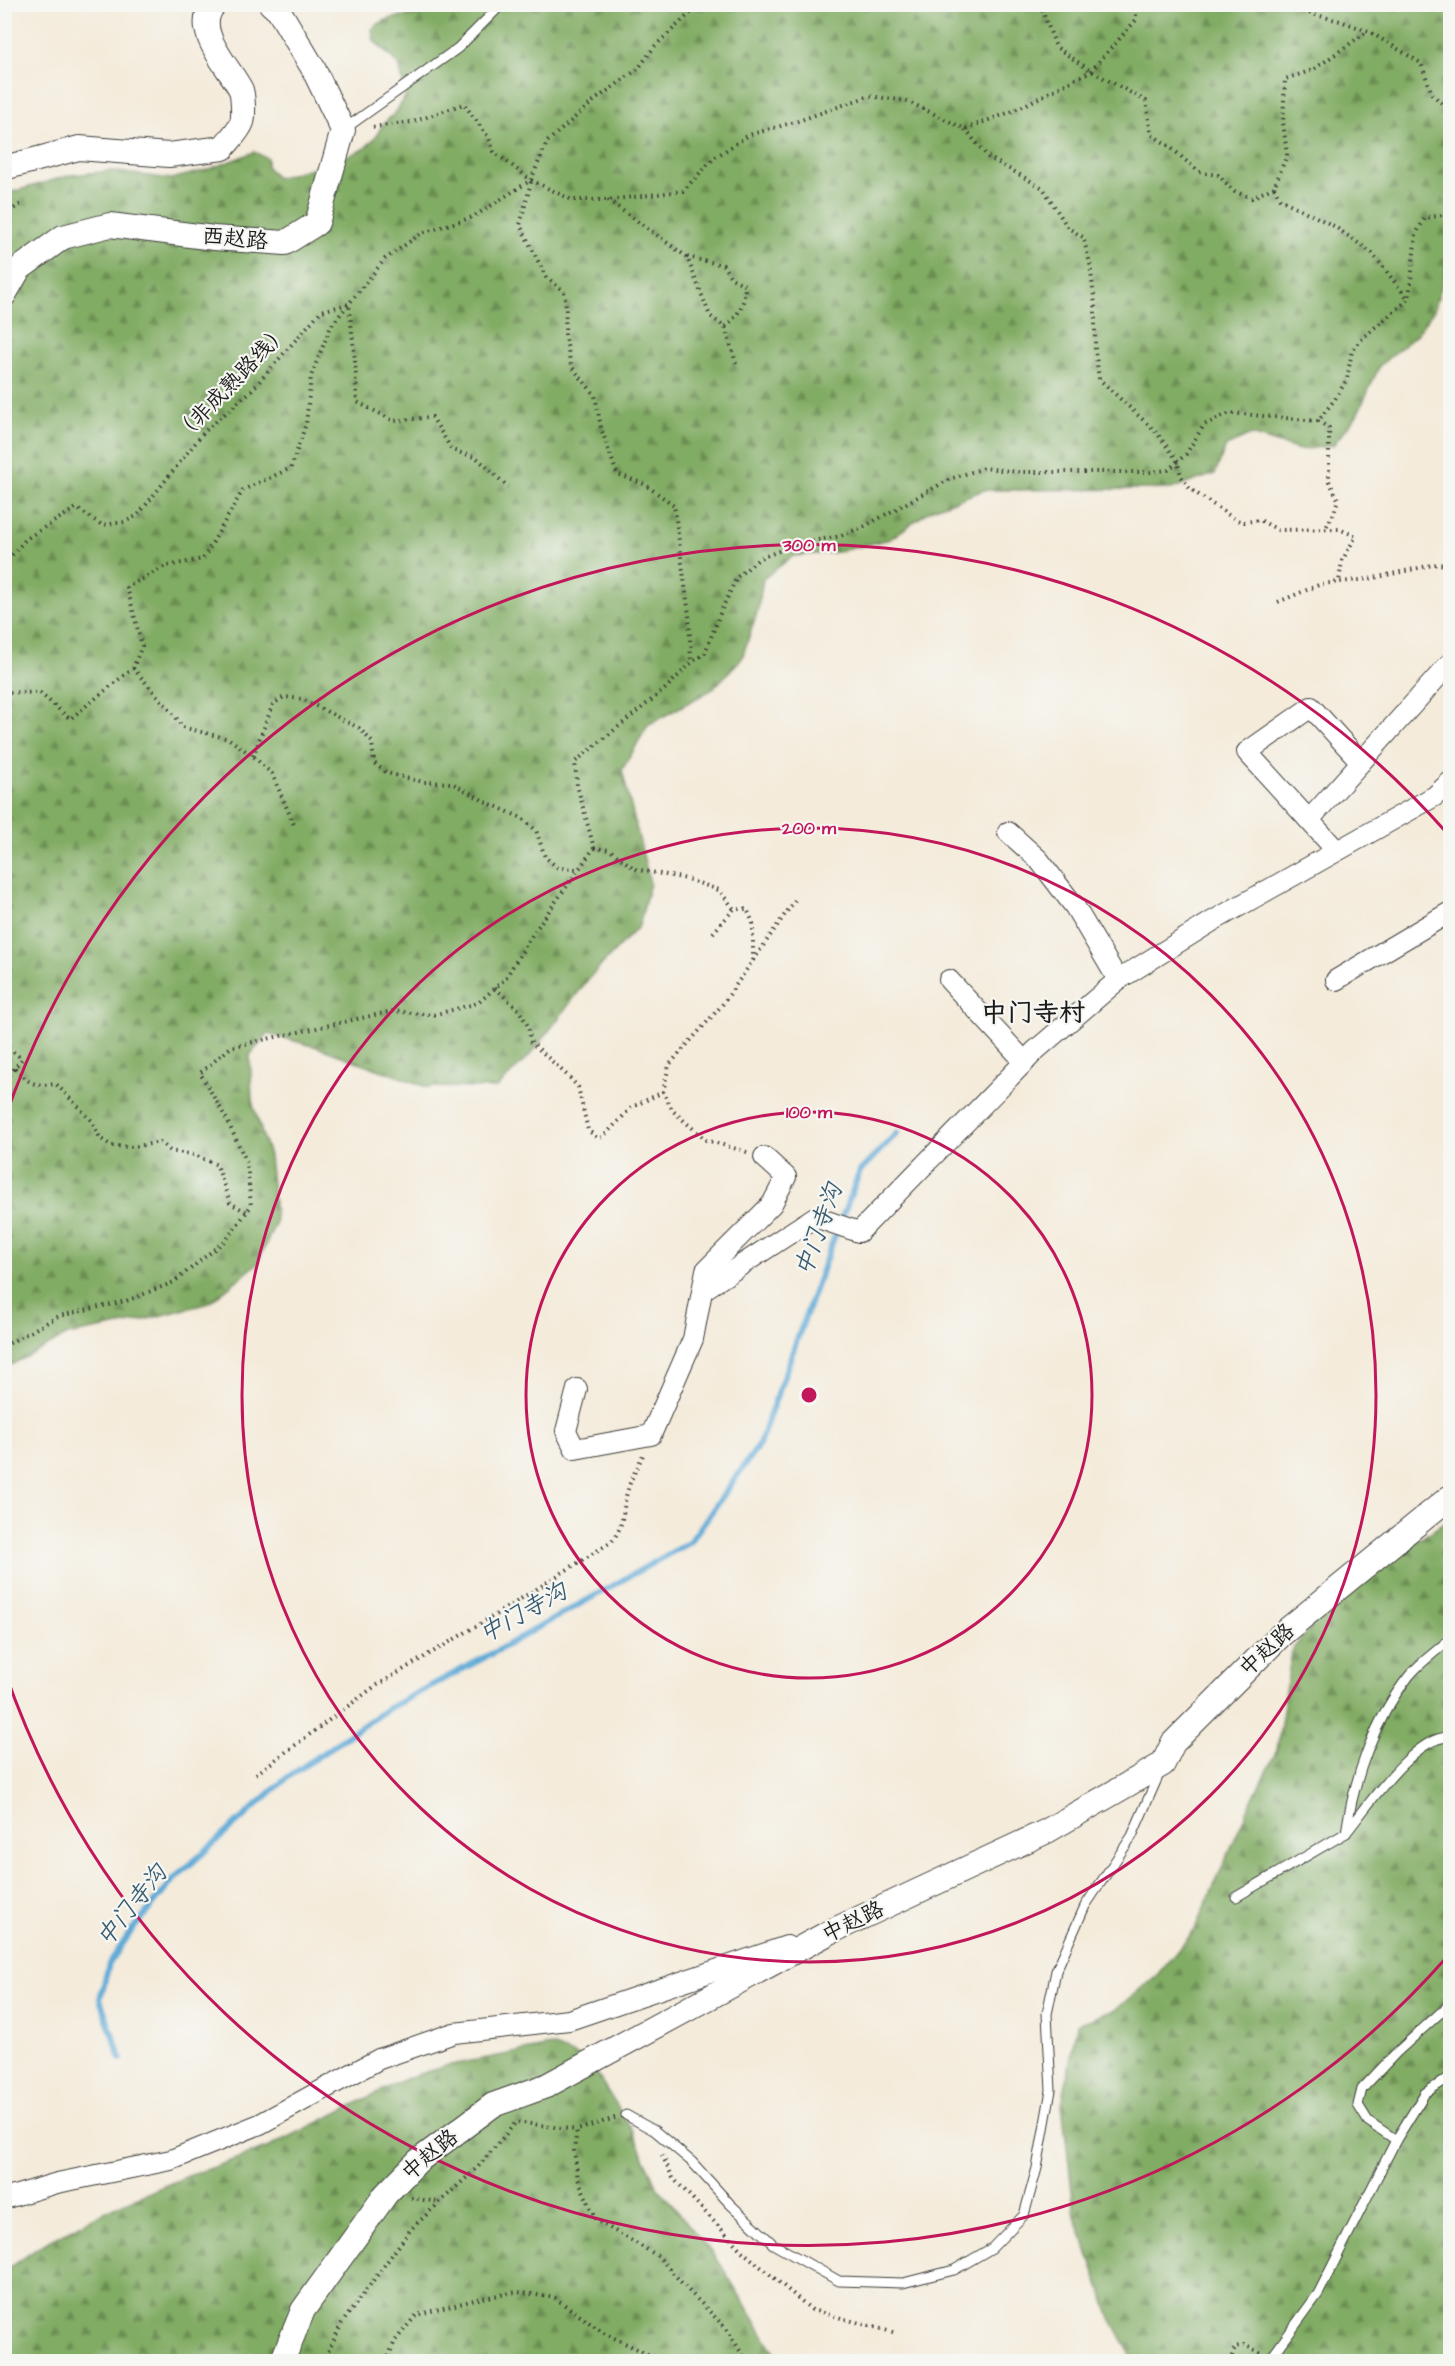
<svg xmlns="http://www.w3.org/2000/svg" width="1455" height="2366" font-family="'Architects Daughter','LXGW WenKai TC',sans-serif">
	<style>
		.forest { fill: url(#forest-firs); stroke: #4e6440; stroke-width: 1.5 }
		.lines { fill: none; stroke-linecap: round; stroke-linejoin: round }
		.stream { stroke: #5faad7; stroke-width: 6 }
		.service-casing { stroke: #3c3b38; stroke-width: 11 }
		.minor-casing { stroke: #3c3b38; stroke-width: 22 }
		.tertiary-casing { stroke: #3c3b38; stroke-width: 26 }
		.path { stroke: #3c3b38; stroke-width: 4; stroke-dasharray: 1.5 4.5; stroke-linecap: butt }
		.service { stroke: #fff; stroke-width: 9 }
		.minor { stroke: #fff; stroke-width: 20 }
		.tertiary { stroke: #fff; stroke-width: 24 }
		.ring { fill: none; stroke: #c2185b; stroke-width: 3 }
		.labels { text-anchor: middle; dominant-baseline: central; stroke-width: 4.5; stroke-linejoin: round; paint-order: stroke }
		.street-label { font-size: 22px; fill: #1c1c1c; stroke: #f6f6f2 }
		.water-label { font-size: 24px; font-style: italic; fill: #3a5c70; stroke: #f6f6f2 }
		.quarter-label { font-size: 26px; font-weight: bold; fill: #1c1c1c; stroke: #f6f6f2 }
		.centre { fill: #c2185b; stroke: #f6f6f2; stroke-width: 3 }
		.ring-label { font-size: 18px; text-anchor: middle; font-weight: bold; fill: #c2185b; stroke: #f6f6f2; stroke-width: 4.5; stroke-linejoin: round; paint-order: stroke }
	</style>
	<defs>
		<pattern id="forest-firs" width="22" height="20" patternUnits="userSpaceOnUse" patternTransform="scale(1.5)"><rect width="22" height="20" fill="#81ac63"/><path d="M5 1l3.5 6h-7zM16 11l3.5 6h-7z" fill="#698b51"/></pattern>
	</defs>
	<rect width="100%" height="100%" fill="#f6f6f2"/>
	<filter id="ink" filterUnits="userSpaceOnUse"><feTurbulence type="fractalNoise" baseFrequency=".0167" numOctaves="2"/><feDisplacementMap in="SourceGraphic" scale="12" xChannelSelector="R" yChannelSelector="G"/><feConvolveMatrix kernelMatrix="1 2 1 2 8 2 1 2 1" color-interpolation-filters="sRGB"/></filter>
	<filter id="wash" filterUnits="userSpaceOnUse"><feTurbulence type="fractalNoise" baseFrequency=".008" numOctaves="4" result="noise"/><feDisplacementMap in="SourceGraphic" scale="24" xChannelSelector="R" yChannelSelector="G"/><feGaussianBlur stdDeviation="1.35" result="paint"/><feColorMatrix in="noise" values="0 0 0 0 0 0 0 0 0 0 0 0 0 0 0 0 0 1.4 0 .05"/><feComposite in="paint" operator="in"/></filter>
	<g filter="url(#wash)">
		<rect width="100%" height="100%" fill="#f4ebda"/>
		<!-- forest -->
		<g class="forest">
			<path d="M444 5H1450V258L1434 310 1415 336 1380 365 1357 415 1333 445 1300 450 1251 435 1226 446 1215 474 1171 489 984 490 932 509 890 539 837 552 793 556 763 579 758 609 742 658 713 689 648 725 622 770 650 883 639 926 589 978 533 1052 497 1088 427 1087 317 1047 268 1034 250 1055 252 1101 269 1156 276 1222 257 1264 209 1303 136 1322 68 1335 5 1368V194L71 175 110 171 171 179 207 170 254 152 267 158V167L277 178 339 160 364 149 375 138 383 124 396 112 406 96 399 65 374 41 372 29C391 10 421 21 444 5Z"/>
			<path d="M1450 1519V2361H1134L1110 2316 1075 2216 1062 2105 1077 2024 1115 2010 1157 1975 1194 1931 1252 1800 1277 1750 1292 1650 1340 1592Z"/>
			<path d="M551 2046 588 2060 632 2130 656 2185 719 2262 780 2361H5L4 2272 42 2245 114 2207 188 2176 267 2148 407 2078 445 2066Z"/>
		</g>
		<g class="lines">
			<!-- stream -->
			<path class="stream" d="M121 2059 100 1999 109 1964 132 1930 175 1878 288 1777 387 1709 493 1653 690 1542 759 1445 826 1259 860 1171 897 1133"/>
		</g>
	</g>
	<g filter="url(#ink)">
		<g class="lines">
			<defs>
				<g id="service">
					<path d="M343 130 458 48 502 4"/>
					<path d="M1450 1639C1437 1651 1420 1662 1409 1676 1374 1720 1354 1778 1346 1833 1367 1807 1415 1735 1450 1737"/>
					<path d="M1236 1897 1346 1833"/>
					<path d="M626 2115 655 2131 692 2162 730 2204 773 2244 839 2281 903 2283 954 2270 992 2248 1024 2215 1037 2168 1051 2090 1047 2014 1056 1971 1085 1906 1132 1836 1160 1772"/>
					<path d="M1396 2140 1368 2121 1358 2105 1362 2089 1396 2053 1450 2004"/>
					<path d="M1272 2362V2357L1318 2294 1396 2140 1425 2093 1450 2077"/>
				</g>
				<g id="minor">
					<path d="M1309 820 1450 663"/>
					<path d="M1008 832 1039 860 1075 907 1118 980"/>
					<path d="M1336 850 1247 752 1311 707 1361 762"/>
					<path d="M949 980 1025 1062"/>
					<path d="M1336 980 1450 912"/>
					<path d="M703 1290 815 1217 859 1232 1036 1050 1118 980 1211 922 1435 796 1450 782"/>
					<path d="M577 1389 566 1431 575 1449 651 1435 693 1339 706 1270 772 1204 786 1177 764 1157"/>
					<path d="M4 2199 57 2183 171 2160 260 2124 379 2059 454 2033 569 2020 787 1946"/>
				</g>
				<g id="tertiary">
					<path d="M4 168 79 148 169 155 223 148C228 141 239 131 242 122 244 116 243 96 241 90 231 69 189 28 215 4"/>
					<path d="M4 295 19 269 63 237 110 225 214 238 285 243 317 223 343 130 313 68 279 11 271 4"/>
					<path d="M282 2362 303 2310 386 2194 418 2161 493 2105 546 2086 830 1932 1047 1831 1163 1764 1173 1743 1282 1634 1450 1497"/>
				</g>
			</defs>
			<!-- service casing -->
			<use href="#service" class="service-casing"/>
			<!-- minor casing -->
			<use href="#minor" class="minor-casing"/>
			<!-- tertiary casing -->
			<use href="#tertiary" class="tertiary-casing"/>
			<!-- path -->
			<g class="path">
				<path d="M1040 4 1056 47 1091 71 1146 101 1151 134 1169 146 1199 172 1218 175 1235 192 1252 198 1274 187 1287 155 1283 122 1285 79 1313 70 1368 31"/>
				<path d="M1295 4 1300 11 1340 21 1368 31 1421 63 1432 94 1450 111"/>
				<path d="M373 127 413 122 464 104 489 138 494 152 531 180 572 200H608L683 191 714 158 749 135 798 121 869 96 907 101 965 129 1013 111 1091 71 1136 20V4"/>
				<path d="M965 129 988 157 1043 188 1068 228 1083 237 1090 263 1095 305V348L1099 379 1156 432 1177 460 1181 476 1190 489 1236 520 1245 522 1260 520 1278 530 1339 529 1356 536 1342 561 1339 581"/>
				<path d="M531 182 520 225 546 277 564 291 566 306 565 334 571 366 595 395 601 428 617 474 644 484 674 505 689 615 691 662"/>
				<path d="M1274 187 1280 199 1334 226 1372 253 1408 299"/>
				<path d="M608 200 687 257 710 316 725 327 736 363"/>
				<path d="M4 215 21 204"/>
				<path d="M687 257 723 265 731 278 745 285C745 304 739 315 725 327"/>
				<path d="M1318 421 1329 428V481L1338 499 1334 513 1325 529"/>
				<path d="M4 564 26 539 76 508 102 525 125 522 138 515 204 432 251 391 321 311 349 304 355 360 357 402 394 421 432 417 452 450 477 458 508 487"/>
				<path d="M1278 602 1321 584 1369 579 1437 564 1450 565"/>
				<path d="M133 668 176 717 182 727 229 739 253 756 272 774 295 827"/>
				<path d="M4 692 40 693 70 719 133 668 142 646 127 587 166 566 203 559 243 490 291 468 306 424 311 376 331 326 385 259 422 233 473 217 531 180 547 142 595 100 638 69 655 46 700 4"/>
				<path d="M253 756 273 704 284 697 302 699 359 728 372 742 374 763 387 773 423 782 452 783 486 802 522 818 536 830 545 857 558 868 578 869"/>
				<path d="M594 848 610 850 635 869 687 879 719 890 734 909"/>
				<path d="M713 933 734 909H747L753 923V960"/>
				<path d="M495 988 519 1010 528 1026 531 1042 569 1077 578 1087 588 1130 597 1138 603 1137 632 1107 663 1092"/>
				<path d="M4 1044 22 1059 4 1081"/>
				<path d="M15 1068C30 1085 34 1086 56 1084L92 1121 100 1138 112 1146 133 1147 160 1142 170 1151 195 1155 217 1165 230 1203 247 1212"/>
				<path d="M747 1152 706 1140 673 1111 663 1092 669 1065 722 1005 795 900"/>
				<path d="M4 1346 59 1316 126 1301 174 1282 227 1239 251 1206 247 1163 227 1120 200 1073 231 1047 393 1011 433 1015 478 1003 505 979 534 932 594 848 577 785 575 762 665 689 691 663 705 653 721 611 737 577 760 558 801 543 841 536 865 526 950 479 984 468 1018 472H1150L1168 470 1186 454 1204 425 1230 413 1318 421 1335 399 1347 379 1352 350 1367 334 1409 299 1416 234 1425 218 1450 214"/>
				<path d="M256 1774 374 1687 495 1615 611 1542C625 1527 622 1508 628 1489 631 1478 638 1466 643 1455"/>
				<path d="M615 2118 577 2130 574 2150 578 2179 596 2220 658 2256 688 2290 726 2328 747 2362"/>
				<path d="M662 2155 673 2178 742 2251 812 2310 896 2333"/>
				<path d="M411 2198 439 2202"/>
				<path d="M323 2362 342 2323 411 2229 478 2167 516 2122 577 2130"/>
				<path d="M386 2362 395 2341 416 2315 482 2298 518 2292 555 2298 604 2333 664 2362"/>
				<path d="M1230 2362 1235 2347 1244 2345 1262 2353"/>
			</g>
			<!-- service -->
			<use href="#service" class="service"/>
			<!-- minor -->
			<use href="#minor" class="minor"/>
			<!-- tertiary -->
			<use href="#tertiary" class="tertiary"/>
		</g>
	</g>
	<!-- distance rings -->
	<g class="ring">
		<circle cx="809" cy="1395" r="283"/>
		<circle cx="809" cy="1395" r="567"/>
		<path d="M1446 1958A850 850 0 0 1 5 1672M5 1118A850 850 0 0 1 1446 832"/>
	</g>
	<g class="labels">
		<!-- street labels -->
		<g class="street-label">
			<text transform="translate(235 239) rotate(5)">西赵路</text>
			<text transform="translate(232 383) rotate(-46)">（非成熟路线）</text>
			<text transform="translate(1267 1650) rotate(-43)">中赵路</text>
			<text transform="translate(853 1922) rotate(-26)">中赵路</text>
			<text transform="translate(430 2155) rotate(-40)">中赵路</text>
		</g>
		<!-- water labels -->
		<g class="water-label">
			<text transform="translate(819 1230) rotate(-70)">中门寺沟</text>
			<text transform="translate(523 1613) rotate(-29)">中门寺沟</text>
			<text transform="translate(132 1906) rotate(-51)">中门寺沟</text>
		</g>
		<!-- quarter labels -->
		<g class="quarter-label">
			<text x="1033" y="1013">中门寺村</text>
		</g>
	</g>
	<circle cx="809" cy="1395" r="9" class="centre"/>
	<g class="ring-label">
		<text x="809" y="551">300 m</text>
		<text x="809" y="834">200 m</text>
		<text x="809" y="1118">100 m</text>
	</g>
	<!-- margin -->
	<rect width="1455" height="2366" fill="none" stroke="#f6f6f2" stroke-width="24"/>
</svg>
